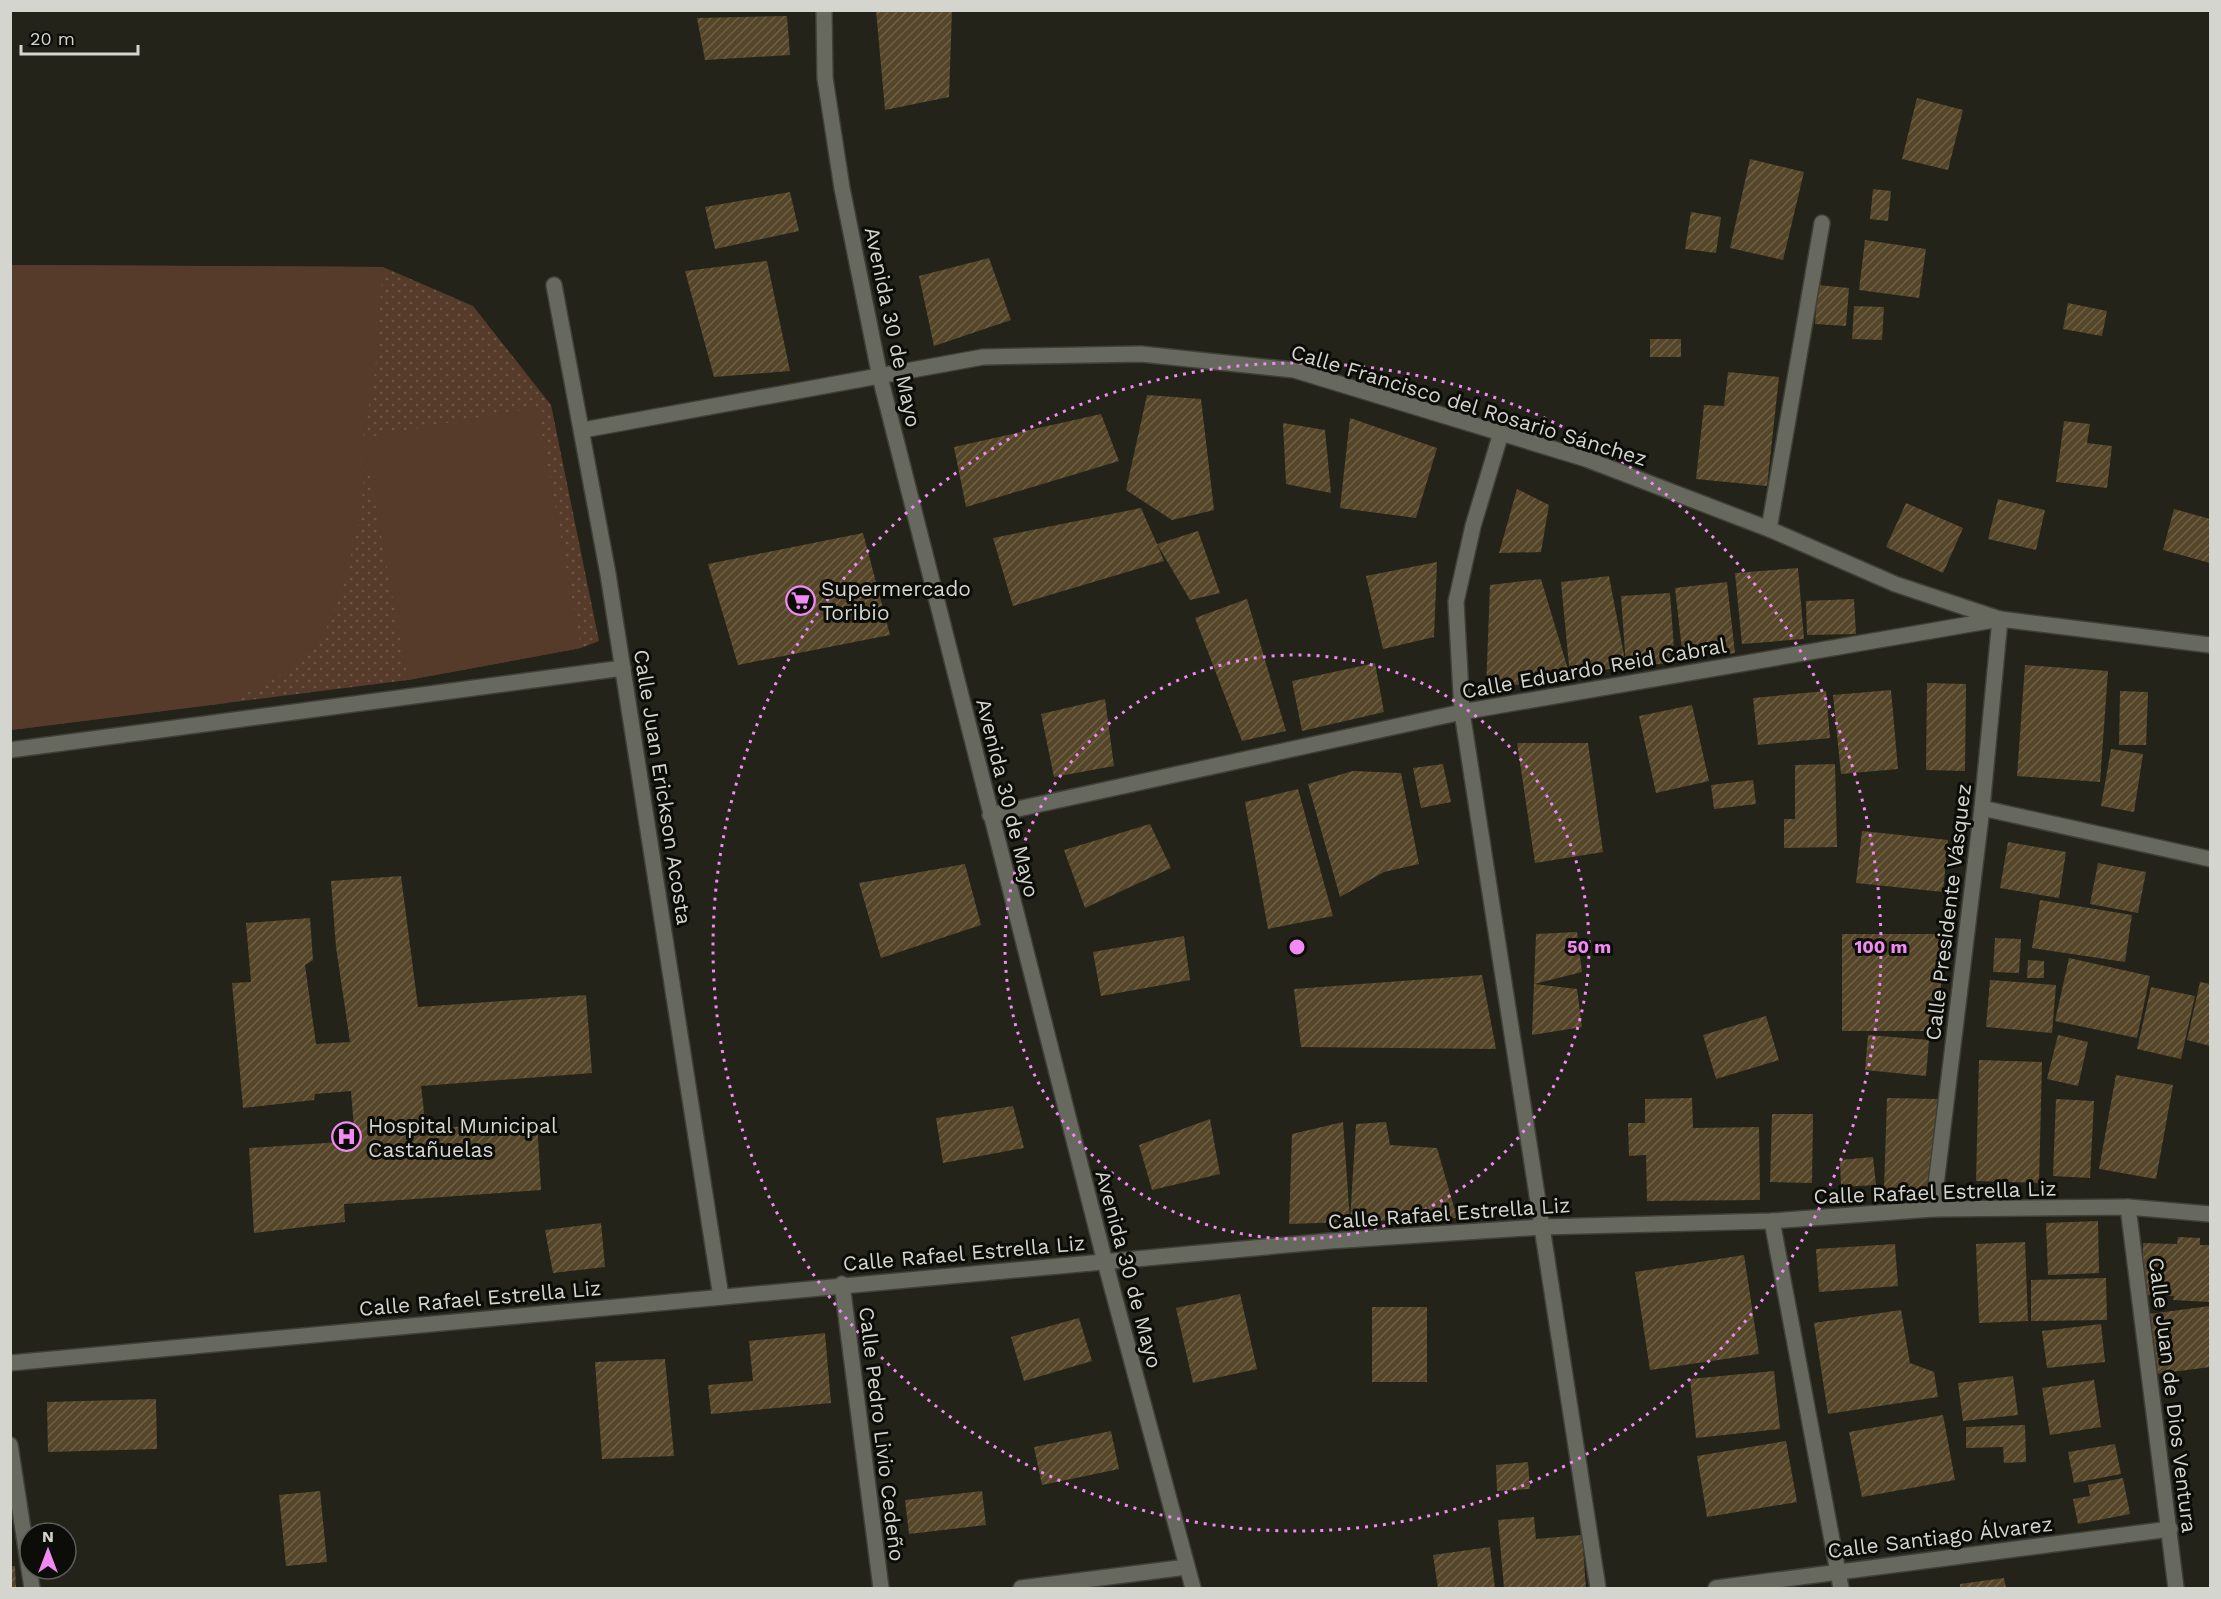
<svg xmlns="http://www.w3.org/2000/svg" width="2221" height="1599" font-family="'Work Sans',sans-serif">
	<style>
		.park { fill: url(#park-dots) }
		.garden { fill: #563b2b }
		.building { fill: url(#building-hatch) }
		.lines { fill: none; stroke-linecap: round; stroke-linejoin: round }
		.minor-casing { stroke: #40403a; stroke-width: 18 }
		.secondary-casing { stroke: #40403a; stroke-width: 18 }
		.minor { stroke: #67685e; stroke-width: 15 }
		.secondary { stroke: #67685e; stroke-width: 15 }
		.ring { fill: none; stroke: #f28af3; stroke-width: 3; stroke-dasharray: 3 6 }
		.labels { text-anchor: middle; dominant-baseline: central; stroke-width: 6; stroke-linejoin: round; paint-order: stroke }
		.street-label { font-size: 21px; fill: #d5d5cf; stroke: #0c0c08 }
		.poi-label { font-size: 21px; fill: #d5d5cf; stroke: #0c0c08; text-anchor: start }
		.centre { fill: #f28af3; stroke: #0c0c08; stroke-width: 3 }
		.ring-label { font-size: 18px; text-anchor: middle; font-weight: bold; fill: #f28af3; stroke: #0c0c08; stroke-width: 6; stroke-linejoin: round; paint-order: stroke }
	</style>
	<defs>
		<pattern id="park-dots" width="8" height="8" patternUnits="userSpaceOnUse" patternTransform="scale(1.5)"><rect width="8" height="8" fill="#563b2b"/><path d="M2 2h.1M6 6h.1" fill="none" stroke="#6d5649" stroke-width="1.8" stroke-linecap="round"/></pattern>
		<pattern id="building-hatch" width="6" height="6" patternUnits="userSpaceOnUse" patternTransform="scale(1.5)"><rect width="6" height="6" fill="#564629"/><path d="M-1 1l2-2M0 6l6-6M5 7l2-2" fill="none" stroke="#6d6047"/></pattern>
	</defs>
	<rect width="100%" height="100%" fill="#23231a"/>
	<!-- park -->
	<path class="park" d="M10 265 383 267 473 306 551 405 599 641 581 648 408 680 11 730Z"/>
	<!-- garden -->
	<path class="garden" d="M11 265 383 267 375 372 363 438 537 407 581 648 408 680 366 455 361 512 346 577 325 633 277 678 227 703 11 730Z"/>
	<!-- building -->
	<g class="building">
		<path d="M876 10H952L949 97 885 110Z"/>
		<path d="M787 16 790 55 705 60 697 18Z"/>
		<path d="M1917 98 1963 110 1948 170 1902 159Z"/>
		<path d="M1750 159 1804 172 1783 260 1730 248Z"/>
		<path d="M1873 189 1891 191 1888 221 1870 219Z"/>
		<path d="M790 192 799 231 715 249 705 207Z"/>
		<path d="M1691 212 1721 217 1716 253 1685 249Z"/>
		<path d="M1865 240 1926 249 1919 298 1859 290Z"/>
		<path d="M989 258 1011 320 934 346 919 276Z"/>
		<path d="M767 261 790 371 714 377 685 271Z"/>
		<path d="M1818 285 1849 288 1846 326 1815 324Z"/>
		<path d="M2068 303 2107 311 2102 336 2063 329Z"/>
		<path d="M1854 306 1884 307 1882 340 1852 339Z"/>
		<rect x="1650" y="339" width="31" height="18"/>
		<path d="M1728 372 1779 377 1767 486 1696 479 1704 405 1724 406Z"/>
		<path d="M1147 395 1201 399 1214 510 1172 520 1126 490Z"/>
		<path d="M1101 414 1119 461 966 507 954 447Z"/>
		<path d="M1350 418 1437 448 1416 518 1340 508Z"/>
		<path d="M2064 421 2090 424 2087 443 2112 446 2107 488 2056 482Z"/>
		<path d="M1283 423 1325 430 1331 493 1286 484Z"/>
		<path d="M1517 489 1549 505 1541 552 1499 553Z"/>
		<path d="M1998 499 2045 510 2036 550 1988 539Z"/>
		<path d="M1906 503 1963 528 1943 573 1886 547Z"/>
		<path d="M1141 508 1157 544 1198 531 1220 593 1190 600 1157 544 1164 561 1013 606 993 538Z"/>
		<path d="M2174 509 2210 519V563L2163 550Z"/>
		<path d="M863 533 890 635 738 665 708 564Z"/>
		<path d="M1437 562 1434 637 1383 649 1366 576Z"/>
		<path d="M1798 568 1804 639 1742 644 1735 573Z"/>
		<path d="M1609 576 1626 666 1570 676 1561 582Z"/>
		<path d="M1541 579 1570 676 1486 690 1490 585Z"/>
		<path d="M1727 582 1735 653 1683 659 1675 588Z"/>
		<path d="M1670 593 1675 663 1626 666 1621 596Z"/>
		<path d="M1247 599 1286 731 1242 741 1195 618Z"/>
		<path d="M1854 599 1856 634 1807 635 1806 601Z"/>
		<path d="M1375 663 1384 712 1302 731 1292 681Z"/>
		<path d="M2025 665 2108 671 2100 782 2017 776Z"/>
		<path d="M1927 683 1966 684 1965 771 1926 770Z"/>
		<path d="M1891 690 1898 769 1841 774 1833 695Z"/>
		<path d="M1826 691 1830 738 1758 745 1753 698Z"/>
		<path d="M2120 691 2148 692 2146 745H2119Z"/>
		<path d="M1105 699 1114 766 1054 777 1041 714Z"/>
		<path d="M1692 705 1709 781 1656 793 1639 716Z"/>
		<path d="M1517 743H1588L1603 852 1535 863Z"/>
		<path d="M2111 749 2143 754 2134 812 2101 806Z"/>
		<path d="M1443 764 1451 802 1421 808 1413 768Z"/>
		<path d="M1835 764 1837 847 1784 848V819H1795V765Z"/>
		<path d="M1353 771 1401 773 1419 864 1384 872 1340 897 1308 784Z"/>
		<path d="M1753 780 1756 804 1714 809 1711 785Z"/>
		<path d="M1298 789 1333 916 1268 929 1245 802Z"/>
		<path d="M1150 824 1171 868 1085 908 1064 850Z"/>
		<path d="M1862 831 1948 840 1943 892 1856 883Z"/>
		<path d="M2008 842 2066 852 2059 898 2000 888Z"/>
		<path d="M2098 863 2146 872 2138 913 2090 904Z"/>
		<path d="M965 864 981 925 881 958 859 883Z"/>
		<path d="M401 876 418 1007 586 995 592 1073 421 1086 426 1129 537 1121 541 1190 344 1204 345 1222 254 1233 249 1148 355 1141 351 1091 315 1094 314 1100 243 1108 232 983 251 982 246 923 310 918 313 960 305 965 316 1044 350 1042 336 947 331 881Z"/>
		<path d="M2040 900 2132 915 2125 962 2032 948Z"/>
		<path d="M1577 932 1582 972 1534 984 1536 934Z"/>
		<rect x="1842" y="934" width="99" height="97"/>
		<path d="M1184 936 1190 980 1101 996 1093 952Z"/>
		<path d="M1995 938 2021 939 2019 973 1993 972Z"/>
		<path d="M2069 958 2150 976 2137 1038 2055 1021Z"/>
		<path d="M2028 960 2044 961V978H2027Z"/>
		<path d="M1482 975 1496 1049 1301 1047 1294 989Z"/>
		<path d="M1990 980 2056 985 2052 1033 1986 1027Z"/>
		<path d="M2200 982 2210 984V1046L2187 1040Z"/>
		<path d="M1534 984 1577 989 1582 1027 1532 1035Z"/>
		<path d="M2151 987 2195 996 2181 1059 2137 1049Z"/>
		<path d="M1766 1016 1779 1060 1716 1079 1703 1035Z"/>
		<path d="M1868 1035 1929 1040 1926 1076 1865 1070Z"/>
		<path d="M2058 1035 2088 1042 2078 1086 2047 1079Z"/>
		<path d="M1979 1060 2042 1062 2039 1183 1976 1181Z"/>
		<path d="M2116 1075 2173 1085 2156 1179 2099 1169Z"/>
		<path d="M1692 1098 1693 1128 1759 1127 1760 1200 1647 1201 1646 1155 1629 1156 1628 1123H1645V1099Z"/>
		<path d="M1887 1098 1938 1099 1936 1190 1884 1189Z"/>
		<path d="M2056 1099 2094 1101 2090 1178 2053 1176Z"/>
		<path d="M1013 1106 1024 1148 943 1163 936 1118Z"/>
		<path d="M1772 1114H1813L1812 1183 1770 1182Z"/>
		<path d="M1210 1119 1220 1174 1152 1190 1139 1145Z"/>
		<path d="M1343 1122 1350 1221 1356 1124 1386 1122 1390 1145 1437 1148 1457 1218 1289 1224 1292 1134Z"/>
		<path d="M1873 1157 1876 1185 1841 1187 1840 1160Z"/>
		<path d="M2098 1221 2099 1273 2048 1275 2046 1223Z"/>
		<path d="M601 1223 605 1267 553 1273 545 1230Z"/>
		<path d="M2178 1237 2200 1238V1245H2210V1302L2173 1300 2174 1296 2142 1295 2143 1243 2177 1244Z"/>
		<path d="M2025 1242 2028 1321 1979 1323 1976 1244Z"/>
		<path d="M1895 1244 1898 1286 1819 1292 1816 1249Z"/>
		<path d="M1744 1255 1759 1354 1650 1370 1635 1272Z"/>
		<path d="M2106 1278 2107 1320 2031 1321V1280Z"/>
		<path d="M1240 1294 1257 1369 1193 1383 1176 1308Z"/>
		<path d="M2210 1306V1367L2156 1374 2149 1314Z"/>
		<rect x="1372" y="1307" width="55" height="75"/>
		<path d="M1901 1310 1910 1363 1934 1372 1938 1397 1828 1414 1814 1323Z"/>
		<path d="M1079 1318 1092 1361 1024 1381 1011 1337Z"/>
		<path d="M2101 1324 2105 1362 2047 1368 2042 1331Z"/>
		<path d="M825 1333 831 1403 711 1414 708 1385 753 1381 749 1341Z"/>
		<path d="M665 1359 674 1456 602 1459 595 1362Z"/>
		<path d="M1774 1371 1780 1429 1696 1438 1690 1379Z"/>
		<path d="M2013 1376 2018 1415 1963 1421 1958 1383Z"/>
		<path d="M2094 1380 2101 1427 2050 1435 2042 1388Z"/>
		<path d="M156 1399 157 1449 48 1452 47 1402Z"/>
		<path d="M1943 1415 1955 1480 1862 1497 1849 1432Z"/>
		<path d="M2025 1425 2026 1462 2004 1463 2003 1447 1966 1448V1427Z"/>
		<path d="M1111 1431 1119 1469 1042 1485 1034 1447Z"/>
		<path d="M1786 1441 1797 1502 1707 1517 1697 1456Z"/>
		<path d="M2115 1444 2121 1474 2074 1483 2068 1452Z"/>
		<path d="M1528 1462 1530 1489 1497 1491 1496 1465Z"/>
		<path d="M2123 1478 2130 1514 2078 1524 2073 1499 2090 1496 2088 1485Z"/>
		<path d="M320 1491 327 1562 286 1566 279 1495Z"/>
		<path d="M982 1491 986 1525 909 1534 905 1500Z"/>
		<path d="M1534 1517 1536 1539 1582 1535 1586 1588H1504L1498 1520Z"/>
		<path d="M1490 1547 1495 1588H1438L1433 1555Z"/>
		<path d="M10 1566H15L16 1588H10Z"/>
		<path d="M2004 1578 2006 1588H1960V1584Z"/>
	</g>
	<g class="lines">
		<defs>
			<g id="minor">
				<path d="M554 285 608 574 721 1297"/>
				<path d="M583 430 983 357 1141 354 1294 370 1586 459 1769 529 1895 584 2000 619 1982 808 1933 1209"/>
				<path d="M1501 433 1473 526 1456 602 1462 712 1598 1588"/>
				<path d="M1769 529 1822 223"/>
				<path d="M10 750 623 668"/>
				<path d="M1982 808 2210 859"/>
				<path d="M990 815 1462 712 2000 619 2210 645"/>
				<path d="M2128 1207 2176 1588"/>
				<path d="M1772 1221 1841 1588"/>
				<path d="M842 1284 881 1588"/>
				<path d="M10 1363 1330 1241 1542 1227 1772 1221 1933 1209 2128 1207 2210 1214"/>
				<path d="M10 1445 32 1588"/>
				<path d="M1021 1588 1187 1567"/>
				<path d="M1716 1588 2170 1529"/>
			</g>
			<path id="secondary" d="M824 10 825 78 842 188 880 377 1105 1262 1193 1588"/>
		</defs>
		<!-- minor casing -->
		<use href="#minor" class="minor-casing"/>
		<!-- secondary casing -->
		<use href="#secondary" class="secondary-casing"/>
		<!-- minor -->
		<use href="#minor" class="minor"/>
		<!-- secondary -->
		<use href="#secondary" class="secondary"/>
	</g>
	<!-- distance rings -->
	<g class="ring">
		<circle cx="1297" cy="947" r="292"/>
		<circle cx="1297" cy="947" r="584"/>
	</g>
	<!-- icons -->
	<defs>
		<symbol id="supermarket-ring" viewBox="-11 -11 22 22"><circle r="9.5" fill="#0c0c08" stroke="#f28af3" stroke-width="1.5"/><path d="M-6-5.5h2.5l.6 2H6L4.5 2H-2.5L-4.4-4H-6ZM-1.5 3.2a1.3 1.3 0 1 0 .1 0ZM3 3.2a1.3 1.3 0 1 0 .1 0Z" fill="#f28af3"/></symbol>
		<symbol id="hospital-ring" viewBox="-11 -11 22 22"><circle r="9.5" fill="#0c0c08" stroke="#f28af3" stroke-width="1.5"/><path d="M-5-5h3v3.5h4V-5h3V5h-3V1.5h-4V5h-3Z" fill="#f28af3"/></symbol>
	</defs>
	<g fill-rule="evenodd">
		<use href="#supermarket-ring" x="784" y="584" width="33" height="33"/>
		<use href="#hospital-ring" x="330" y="1120" width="33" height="33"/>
	</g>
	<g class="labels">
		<!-- street labels -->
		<g class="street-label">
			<text transform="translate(893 327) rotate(78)">Avenida 30 de Mayo</text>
			<text transform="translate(1469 405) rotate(17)">Calle Francisco del Rosario Sánchez</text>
			<text transform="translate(1594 668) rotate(-10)">Calle Eduardo Reid Cabral</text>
			<text transform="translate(663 787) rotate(81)">Calle Juan Erickson Acosta</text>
			<text transform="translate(1008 798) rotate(76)">Avenida 30 de Mayo</text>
			<text transform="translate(1948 912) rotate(-83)">Calle Presidente Vásquez</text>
			<text transform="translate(1935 1192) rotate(-2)">Calle Rafael Estrella Liz</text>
			<text transform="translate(1449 1213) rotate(-4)">Calle Rafael Estrella Liz</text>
			<text transform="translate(964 1253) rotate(-5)">Calle Rafael Estrella Liz</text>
			<text transform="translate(1129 1269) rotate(75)">Avenida 30 de Mayo</text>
			<text transform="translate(480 1298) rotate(-5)">Calle Rafael Estrella Liz</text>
			<text transform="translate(2173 1395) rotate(83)">Calle Juan de Dios Ventura</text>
			<text transform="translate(882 1434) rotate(83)">Calle Pedro Livio Cedeño</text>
			<text transform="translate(1940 1537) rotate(-7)">Calle Santiago Álvarez</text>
		</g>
		<!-- poi labels -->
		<g class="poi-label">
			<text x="821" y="588">Supermercado<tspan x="821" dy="24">Toribio</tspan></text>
			<text x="368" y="1125">Hospital Municipal<tspan x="368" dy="24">Castañuelas</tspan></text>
		</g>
	</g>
	<circle cx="1297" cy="947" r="9" class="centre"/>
	<g class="ring-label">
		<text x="1589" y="953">50 m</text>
		<text x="1881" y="953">100 m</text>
	</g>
	<!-- border -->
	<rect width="2221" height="1599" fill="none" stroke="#d5d5cf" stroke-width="24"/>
	<!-- north arrow -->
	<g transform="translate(48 1551)"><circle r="28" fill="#0c0c08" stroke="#5c5c58" stroke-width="1.5"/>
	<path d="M0-4.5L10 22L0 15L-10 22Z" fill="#f28af3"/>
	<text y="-9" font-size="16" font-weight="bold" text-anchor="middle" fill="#d5d5cf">N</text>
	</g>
	<!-- scale -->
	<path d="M21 45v9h117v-9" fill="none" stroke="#d5d5cf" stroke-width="3"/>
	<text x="30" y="45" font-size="18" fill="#d5d5cf" stroke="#0c0c08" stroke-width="4.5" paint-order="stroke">20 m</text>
</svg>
